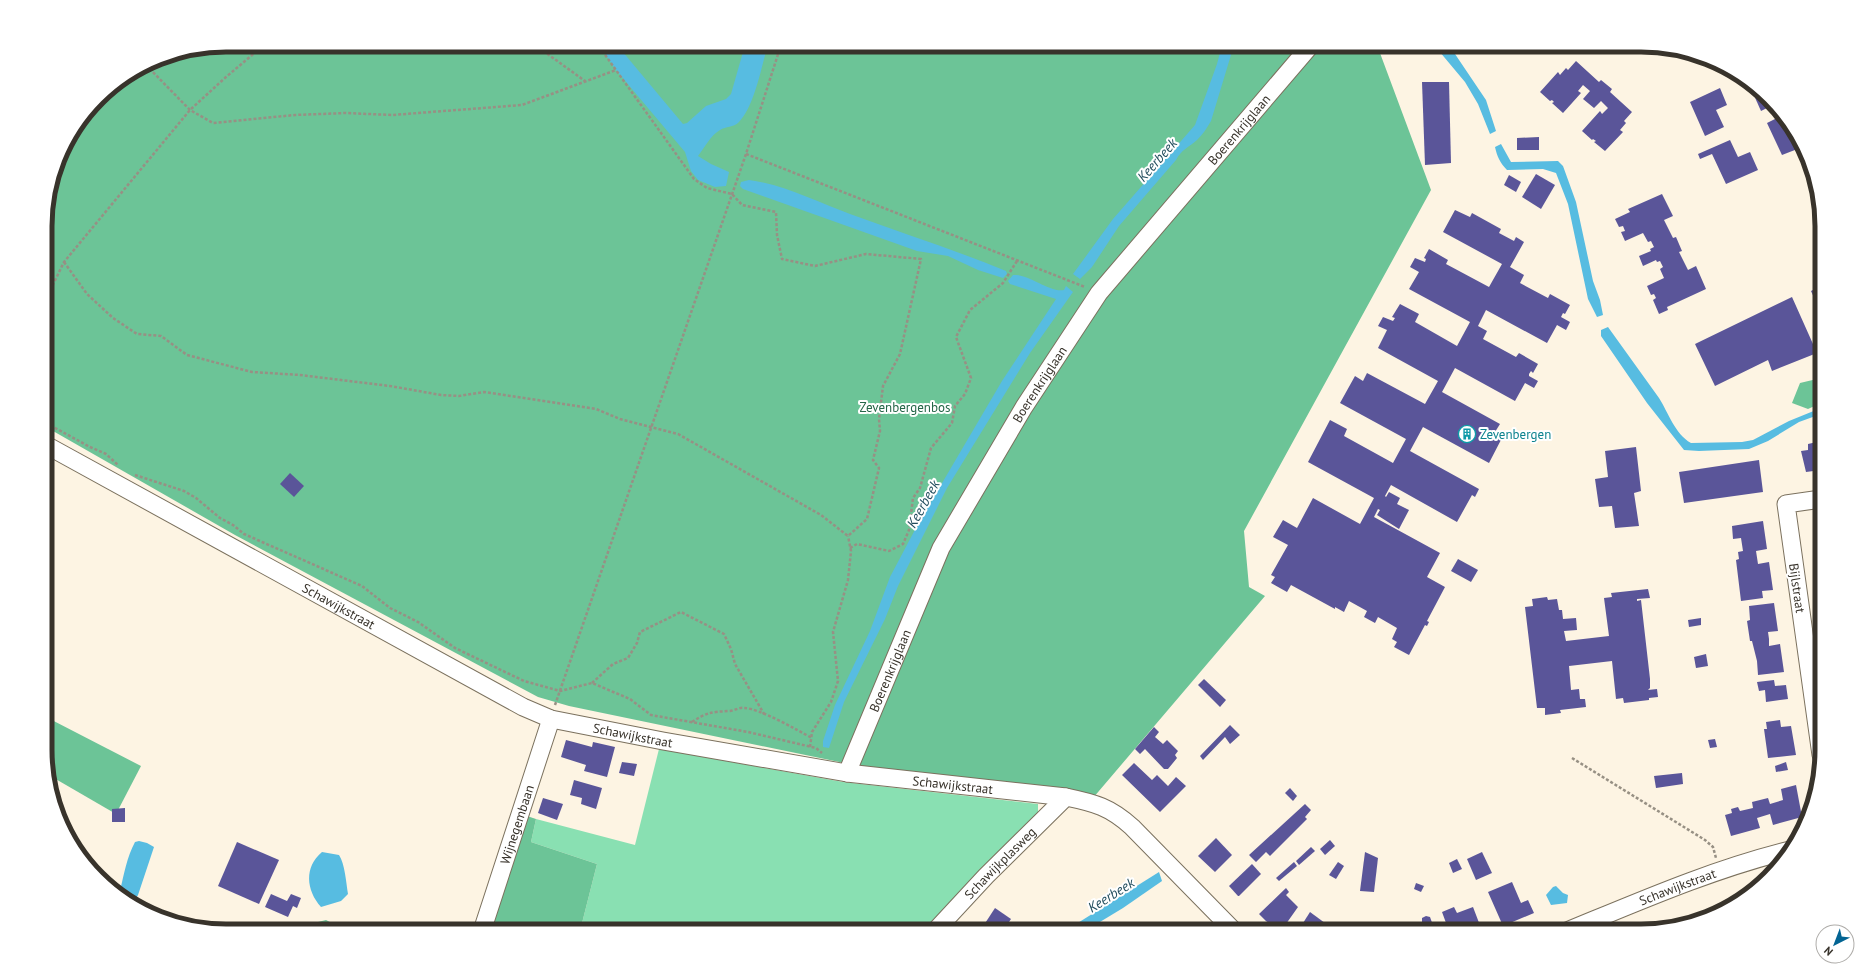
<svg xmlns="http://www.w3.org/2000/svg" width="1867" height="976" font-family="'PT Sans',sans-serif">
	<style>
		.green { fill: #89e0b2 }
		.forest { fill: #6cc497 }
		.water { fill: #57bce1 }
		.building { fill: #5a5599 }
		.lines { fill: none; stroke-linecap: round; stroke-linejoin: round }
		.minor-casing { stroke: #7b715e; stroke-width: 19 }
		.path { stroke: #979084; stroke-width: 2.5; stroke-dasharray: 3 2; stroke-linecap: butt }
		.minor { stroke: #fff; stroke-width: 17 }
		.labels { text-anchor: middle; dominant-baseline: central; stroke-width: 4; stroke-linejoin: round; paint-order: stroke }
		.street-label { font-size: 13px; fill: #38332b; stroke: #fff }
		.park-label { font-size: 13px; fill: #256648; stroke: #fff }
		.culture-label { font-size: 13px; fill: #0d838f; stroke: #fff; text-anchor: start }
		.water-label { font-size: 14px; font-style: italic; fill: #224d5d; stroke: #fff }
		.rim { fill: none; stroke: #38332b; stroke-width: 5 }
	</style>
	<rect width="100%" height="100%" fill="#fdf4e3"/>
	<!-- green -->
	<path class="green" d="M659 749 843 782 1038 804V815L928 931H580L597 864 531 842 536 819 635 845Z"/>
	<!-- forest -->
	<g class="forest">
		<path d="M226 45H1377L1431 190 1244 531 1249 587 1265 596 1093 798 849 764 569 706 538 697 235 535 46 427 45 214 64 146 107 90 157 59Z"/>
		<path d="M1821 378V403L1808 409 1792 403 1800 383Z"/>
		<path d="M46 717 141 766 116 814 47 774Z"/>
		<path d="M527 816 536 819 531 842 597 864 580 931H488Z"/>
		<path d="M326 920 347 931H282Z"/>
	</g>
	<!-- water -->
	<g class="water">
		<path d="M599 45H617L683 124 687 123 706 106 726 99 731 94 745 45H768C761 67 755 105 739 122 733 128 726 126 720 130 710 136 705 147 698 156L711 164 729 172 726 186 715 187 698 180 691 171 685 152 616 70Z"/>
		<path d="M1222 45H1234L1211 121C1207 128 1203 134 1197 140 1189 147 1181 150 1176 160L1119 226 1092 267 1080 279 1073 274 1113 219 1195 125 1217 64Z"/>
		<path d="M1434 45H1446L1455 54 1486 100 1496 131 1490 134 1478 104 1465 82Z"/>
		<path d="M1501 144 1511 162 1558 161 1563 166 1576 202 1593 281 1600 300 1603 315 1597 317 1588 299 1568 204 1556 173 1543 169 1507 170C1500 163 1497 156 1495 147Z"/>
		<path d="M749 180C785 185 817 202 850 214 902 233 955 250 1006 271L1007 274 1003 278 978 270 948 256 917 251 743 189 740 186 741 182Z"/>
		<path d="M1013 275C1029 274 1050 293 1064 290L1066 286 1073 292 1030 353 947 488 898 586 885 619 844 702 829 748 823 747V741L835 705 870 631 890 577 918 524 1002 381 1056 299 1010 284 1008 281Z"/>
		<path d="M1608 327 1659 398C1668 412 1675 434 1691 443L1742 442 1753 440 1789 421 1821 408V414L1799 422 1768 441 1749 449 1699 451 1684 450 1647 403 1601 336V330Z"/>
		<path d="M139 841 147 843 154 847 138 895 135 900H132L120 891C124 874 127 857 135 842Z"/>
		<path d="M322 852 339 855C345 864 346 882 348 894L341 901 321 907C306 890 304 867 322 852Z"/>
		<path d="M1159 872 1162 881 1123 908 1085 931H1065Z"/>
		<path d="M1556 886 1563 893 1568 895 1567 903 1551 905 1546 895 1553 887Z"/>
	</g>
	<!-- building -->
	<g class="building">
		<path d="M1576 61 1599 82 1601 80 1612 89 1610 92 1632 112 1624 121 1626 123 1620 130 1623 132 1605 151 1594 142 1596 141 1593 139 1592 140 1582 131 1600 111 1602 114 1608 108 1601 101 1594 108 1583 99 1590 91 1583 85 1578 91 1581 93 1563 113 1552 103 1554 102 1552 100 1550 101 1540 92 1558 72 1560 75 1566 68 1568 70Z"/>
		<path d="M1721 64 1727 68 1734 72 1727 76Z"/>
		<path d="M1422 82H1449L1451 163 1425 165Z"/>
		<path d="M1748 82 1760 90 1773 105 1761 111Z"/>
		<path d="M1720 88 1727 105 1716 110 1724 127 1705 136 1690 102Z"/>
		<path d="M1783 115 1791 125 1800 148 1782 155 1767 123Z"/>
		<path d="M1539 137V150H1517V138Z"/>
		<path d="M1730 140 1738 157 1750 152 1758 170 1726 184 1712 154 1700 159 1698 154Z"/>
		<path d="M1536 174 1555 185 1541 209 1522 197Z"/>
		<path d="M1509 175 1521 182 1516 192 1504 185Z"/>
		<path d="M1662 194 1673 216 1664 220 1673 238 1676 237 1682 251 1679 252 1688 270 1696 266 1706 289 1667 307 1668 310 1659 314 1653 300 1656 298 1654 294 1651 295 1647 286 1664 278 1660 269 1663 267 1660 261 1657 262 1656 260 1643 266 1639 256 1651 251 1650 249 1654 247 1651 241 1648 242 1643 233 1625 241 1621 232 1625 231 1623 226 1619 227 1615 219 1630 212 1628 209Z"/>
		<path d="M1455 210 1470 217 1472 213 1501 229 1499 233 1514 241 1516 237 1524 242 1510 267 1524 275 1520 283 1548 298 1550 294 1570 305 1565 314 1563 313 1561 317 1570 322 1566 330 1557 325 1547 343 1486 310 1478 326 1487 331 1483 339 1516 357 1519 353 1538 364 1533 373 1531 371 1529 374V376L1538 381 1534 388 1525 383 1515 401 1455 368 1442 392 1500 424 1495 432 1503 436 1489 463 1423 427 1410 451 1479 489 1475 497 1472 495 1457 522 1391 485 1385 496 1386 497 1389 492 1400 498 1397 504 1409 510 1399 529 1377 515 1380 510 1378 509 1374 517 1440 553 1427 577 1445 587 1427 621 1429 622 1427 626 1425 625 1409 655 1394 647 1397 642 1392 639 1397 628 1378 617 1375 623 1364 617 1367 611 1349 601 1344 612 1335 607V609L1291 585 1287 592 1271 583 1275 577 1271 575 1288 545 1273 537 1283 520 1297 528 1313 498 1360 524 1374 498 1308 462 1330 420 1347 429 1344 436 1393 463 1406 439 1340 403 1355 376 1363 381 1367 373 1425 404 1438 381 1378 348 1387 330 1378 326 1383 317 1393 321 1395 318 1392 317 1400 304 1419 314 1415 322 1457 346 1470 322 1409 289 1419 272 1410 267 1415 258 1425 262 1426 259 1424 258 1429 249 1448 260 1446 264 1489 287 1502 264 1443 232Z"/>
		<path d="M1821 286V313L1811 291Z"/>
		<path d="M1792 297 1817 353 1772 371 1768 360 1715 386 1695 344Z"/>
		<path d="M1821 441V470L1806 472 1801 451 1808 450V444Z"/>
		<path d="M1636 447 1641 491 1634 493 1639 526 1615 528 1612 506 1599 507 1595 479 1608 477 1605 451Z"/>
		<path d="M1759 460 1763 492 1684 503 1679 472Z"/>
		<path d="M290 473 304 486 294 497 280 484Z"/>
		<path d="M1763 521 1767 549 1756 551 1758 564 1769 562 1773 590 1762 591 1763 598 1741 601 1736 560 1739 559 1738 552 1743 551 1741 538 1733 539 1732 526Z"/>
		<path d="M1821 530V554L1818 555 1814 531Z"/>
		<path d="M1458 559 1478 570 1471 582 1451 571Z"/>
		<path d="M1821 580 1822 588 1813 589V581Z"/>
		<path d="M1648 589 1650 598 1637 599V601L1641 600 1650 679V688L1648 690 1657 689 1658 697 1649 698V700L1624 703 1623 698 1616 699 1612 661 1569 666 1571 690 1579 689 1580 699H1585L1586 707 1560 710 1561 713 1545 715V708H1537L1525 607 1533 606 1532 599 1547 597 1548 600 1557 599 1559 610H1562L1563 619 1576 618 1577 630 1564 631 1566 641 1609 636 1604 598 1612 597 1611 593Z"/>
		<path d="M1774 603 1778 631 1768 632 1769 639V646L1780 644 1784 672 1758 675 1757 661 1752 641H1750L1747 621 1750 620 1749 606Z"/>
		<path d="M1701 618V625L1689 627 1688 620Z"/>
		<path d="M1706 654 1708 666 1696 668 1694 657Z"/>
		<path d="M1204 679 1226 700 1220 707 1198 685Z"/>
		<path d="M1774 680 1775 686 1786 685 1788 699 1766 702 1765 690 1759 691 1757 682Z"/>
		<path d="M1780 720 1781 727 1791 726 1796 755 1768 758 1764 729H1767L1766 722Z"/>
		<path d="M1230 725 1240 735 1230 744 1225 737 1203 760 1200 756Z"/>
		<path d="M1154 727 1159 732 1155 737 1163 744 1167 740 1178 751 1175 755 1177 758 1168 769H1164L1145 749 1140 754 1135 749Z"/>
		<path d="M1715 739 1717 747 1710 748 1708 740Z"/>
		<path d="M566 740 592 747 593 742 615 747 607 777 584 771 586 765 561 757Z"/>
		<path d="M622 762 637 764 634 776 619 773Z"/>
		<path d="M1786 762 1788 770 1776 772 1775 766Z"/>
		<path d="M1134 763 1152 780 1157 775 1168 786 1176 777 1186 786 1160 812 1122 775Z"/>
		<path d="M1682 773 1683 784 1656 788 1654 776Z"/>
		<path d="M574 780 602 788 596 809 581 804 582 798 570 795Z"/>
		<path d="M1796 785 1802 817 1773 825 1770 814 1757 818 1760 828 1731 836 1725 815 1732 813 1731 809 1738 807 1740 811 1753 808 1752 802 1768 798 1770 804 1783 800 1781 789Z"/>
		<path d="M1290 788 1297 796 1293 801 1285 793Z"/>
		<path d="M543 798 563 804 557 820 538 813Z"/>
		<path d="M1305 804 1311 810 1305 817 1307 819 1270 856 1266 852 1256 862 1249 855Z"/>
		<path d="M125 808V822H112V809Z"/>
		<path d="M1216 838 1232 855 1215 872 1198 856Z"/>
		<path d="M1330 840 1335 846 1325 855 1320 849Z"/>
		<path d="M237 842 279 860 259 904 218 886Z"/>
		<path d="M1311 847 1315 851 1299 865 1296 861Z"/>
		<path d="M1365 852 1378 858 1374 892 1360 891Z"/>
		<path d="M1482 852 1492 873 1476 880 1467 859Z"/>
		<path d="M1457 859 1462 869 1453 873 1449 863Z"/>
		<path d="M1294 862 1297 866 1279 881 1276 878Z"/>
		<path d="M1338 862 1344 866 1336 879 1329 875Z"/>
		<path d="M1252 864 1261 874 1239 896H1238L1229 886Z"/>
		<path d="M1512 882 1521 903 1528 900 1534 913 1503 926 1488 892Z"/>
		<path d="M1416 883 1424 886 1421 892 1414 889Z"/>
		<path d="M1286 888 1289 892 1286 895 1298 907 1281 931 1266 921 1259 914Z"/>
		<path d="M271 894 287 901 291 894 301 898 297 908 293 906 288 917 265 907Z"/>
		<path d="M1454 907 1457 913 1473 907 1481 928 1476 931H1449L1442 912Z"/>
		<path d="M995 908 1011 919 1003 931H980Z"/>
		<path d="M1310 912 1329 926 1326 931H1298Z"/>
		<path d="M1426 916 1430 917 1435 931H1416L1414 926 1422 923V918Z"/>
	</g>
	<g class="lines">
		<defs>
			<g id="minor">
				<path id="s1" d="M46 445 523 707 551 719 663 741 847 773 1066 797C1095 803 1110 807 1132 827L1234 931"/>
				<path d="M1821 755 1786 504 1821 499"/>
				<path id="s2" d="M847 773 941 548 1024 407 1099 293 1311 45"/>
				<path id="s3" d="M482 931 551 719"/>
				<path id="s4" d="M935 931 986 876 1066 797"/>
				<path id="s5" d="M1567 931C1640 901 1713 869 1790 850"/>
			</g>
		</defs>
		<!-- minor casing -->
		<use href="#minor" class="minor-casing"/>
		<!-- path -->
		<g class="path">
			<path d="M535 45 585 81"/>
			<path d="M146 65 190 110 213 123 295 115 346 113 392 115 522 105 616 70"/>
			<path d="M746 154 1085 287"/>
			<path d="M64 262 87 294 113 318 137 334 161 336 187 355 252 372 300 375 390 386 441 395 459 396 484 392 596 409 620 419 678 434 821 515 848 536 867 519 879 468 873 460 880 431 879 419 883 386 900 354 921 259 866 254 815 266 782 259 777 235 776 212 742 205 732 194 707 188 694 179 598 45"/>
			<path d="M46 299 64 262 190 110 226 77 264 45"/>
			<path d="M46 423 90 447 106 454 118 465"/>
			<path d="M135 475 184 491 196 498 220 518 233 525 244 534 362 586 390 608 418 622 455 648 524 681 560 691 592 683 630 699 651 715 748 732 816 748 822 753"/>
			<path d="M850 548 857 544 889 551 903 544 909 530 913 498 920 488 931 448 952 423 955 406 965 394 971 378 956 337 970 310 1003 283 1017 261"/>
			<path d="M592 683 613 664 628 658 637 643 640 632 681 612 724 634 731 649 735 664 764 714"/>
			<path d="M555 705 746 154 781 45"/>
			<path d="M692 722C707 712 712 712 729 711 734 711 739 707 744 708 759 708 797 730 812 738"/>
			<path d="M810 747 812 732 831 702 838 681 833 632 848 580 851 551 848 536"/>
			<path d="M1572 758 1705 840 1713 847 1716 858"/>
		</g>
		<!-- minor -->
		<use href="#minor" class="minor"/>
	</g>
	<!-- icons -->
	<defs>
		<symbol id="building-ring" viewBox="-11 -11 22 22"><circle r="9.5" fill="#fff" stroke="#0f9aa8" stroke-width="1.5"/><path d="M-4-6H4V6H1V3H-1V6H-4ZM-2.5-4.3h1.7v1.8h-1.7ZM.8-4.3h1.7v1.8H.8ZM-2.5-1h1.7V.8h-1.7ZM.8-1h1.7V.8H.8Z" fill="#0f9aa8"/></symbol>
	</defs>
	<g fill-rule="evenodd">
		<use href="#building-ring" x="1457" y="424" width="20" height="20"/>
	</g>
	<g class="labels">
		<!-- street labels -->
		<g class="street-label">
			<text stroke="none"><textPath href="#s2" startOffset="759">Boerenkrijglaan</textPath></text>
			<text stroke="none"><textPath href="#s2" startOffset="435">Boerenkrijglaan</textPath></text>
			<text transform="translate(1797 588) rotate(82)">Bijlstraat</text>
			<text stroke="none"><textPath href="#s1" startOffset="334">Schawijkstraat</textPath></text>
			<text stroke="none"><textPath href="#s2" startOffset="111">Boerenkrijglaan</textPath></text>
			<text stroke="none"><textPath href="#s1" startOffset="658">Schawijkstraat</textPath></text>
			<text stroke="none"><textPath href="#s1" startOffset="982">Schawijkstraat</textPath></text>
			<text stroke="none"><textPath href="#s3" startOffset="112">Wijnegembaan</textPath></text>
			<text stroke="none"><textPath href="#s4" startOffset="94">Schawijkplasweg</textPath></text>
			<text stroke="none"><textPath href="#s5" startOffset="119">Schawijkstraat</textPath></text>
		</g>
		<!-- park labels -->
		<g class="park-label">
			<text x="905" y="407">Zevenbergenbos</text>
		</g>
		<!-- culture labels -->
		<g class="culture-label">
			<text x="1480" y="434">Zevenbergen</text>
		</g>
		<!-- water labels -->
		<g class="water-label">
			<text transform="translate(1157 160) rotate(-49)">Keerbeek</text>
			<text transform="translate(923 504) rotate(-61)">Keerbeek</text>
			<text transform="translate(1111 895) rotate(-32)">Keerbeek</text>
		</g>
	</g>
	<!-- crop -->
	<path d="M0 0H1867V976H0ZM226 52H1641A174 174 0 0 1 1815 226V750A174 174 0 0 1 1641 924H226A174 174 0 0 1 52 750V226A174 174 0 0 1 226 52Z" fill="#fff" fill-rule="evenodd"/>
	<path class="rim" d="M226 52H1641A174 174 0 0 1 1815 226V750A174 174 0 0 1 1641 924H226A174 174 0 0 1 52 750V226A174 174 0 0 1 226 52Z"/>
	<!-- north arrow -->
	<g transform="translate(1835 944) rotate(222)"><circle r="19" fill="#ffffff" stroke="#afadaa"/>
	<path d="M0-3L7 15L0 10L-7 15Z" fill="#026493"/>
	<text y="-6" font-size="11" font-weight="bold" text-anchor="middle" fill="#38332b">N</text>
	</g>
</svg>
